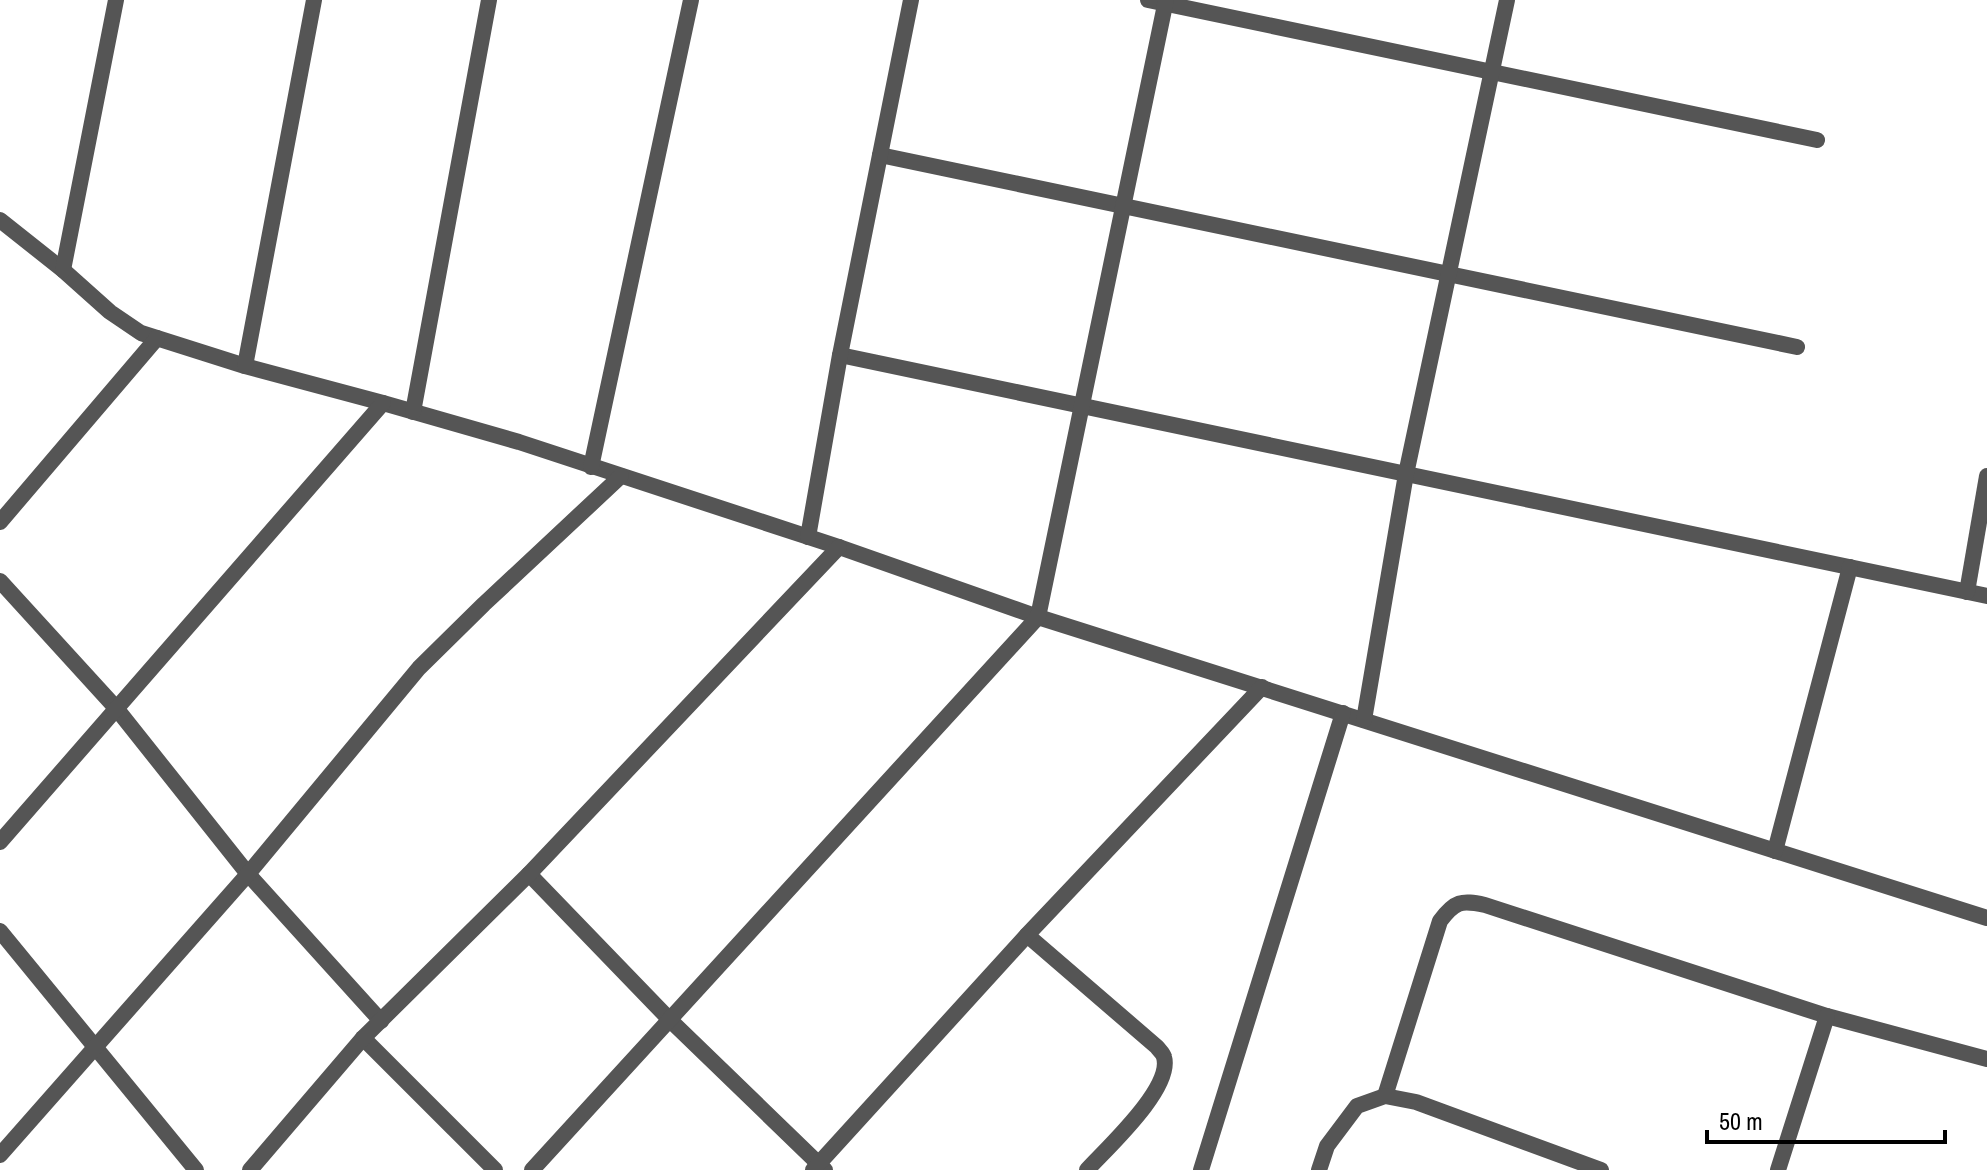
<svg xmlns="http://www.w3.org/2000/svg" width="1987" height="1170" font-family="'Archivo Narrow',sans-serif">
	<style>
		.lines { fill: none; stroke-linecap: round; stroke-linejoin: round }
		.street { stroke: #555; stroke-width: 16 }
	</style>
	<rect width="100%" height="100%" fill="#fff"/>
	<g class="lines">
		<!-- street -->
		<g class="street">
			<path d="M1148 0 1817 140"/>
			<path d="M880 155 1797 347"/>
			<path d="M0 220 63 270 110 312 141 333 245 366 383 403 519 442 839 547 1038 617 1987 918"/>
			<path d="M63 270 116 0"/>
			<path d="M840 355 1987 596"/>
			<path d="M245 366 314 0"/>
			<path d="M413 412 489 0"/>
			<path d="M591 467 691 0"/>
			<path d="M0 522 157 338"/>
			<path d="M808 537 840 355 911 0"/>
			<path d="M0 581 116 708 248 874 381 1021"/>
			<path d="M1967 592 1987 476"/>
			<path d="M1364 720 1406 474 1507 0"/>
			<path d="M0 842 383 403"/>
			<path d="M1775 851 1850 567"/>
			<path d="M529 874 671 1021 825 1170"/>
			<path d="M0 931 196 1170"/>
			<path d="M1027 935 1157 1047C1159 1050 1163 1053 1164 1057 1173 1088 1107 1148 1087 1170"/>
			<path d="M363 1038 495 1170"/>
			<path d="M1385 1096 1440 921C1455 901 1461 900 1485 905L1827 1016 1987 1059"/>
			<path d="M0 1155 248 874 419 668 484 604 621 476"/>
			<path d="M250 1170 363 1038 529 874 839 547"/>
			<path d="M532 1170 1038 617 1166 0"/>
			<path d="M813 1170 1027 935 1262 687"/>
			<path d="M1201 1170 1343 713"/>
			<path d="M1319 1170 1327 1146 1357 1106 1385 1096 1416 1102 1601 1170"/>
			<path d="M1778 1170 1827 1016"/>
		</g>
	</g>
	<!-- scale -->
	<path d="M1707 1130v12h238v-12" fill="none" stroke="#000000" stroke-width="4"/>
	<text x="1719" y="1130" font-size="24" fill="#000000" stroke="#ffffff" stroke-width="6" paint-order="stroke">50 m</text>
</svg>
